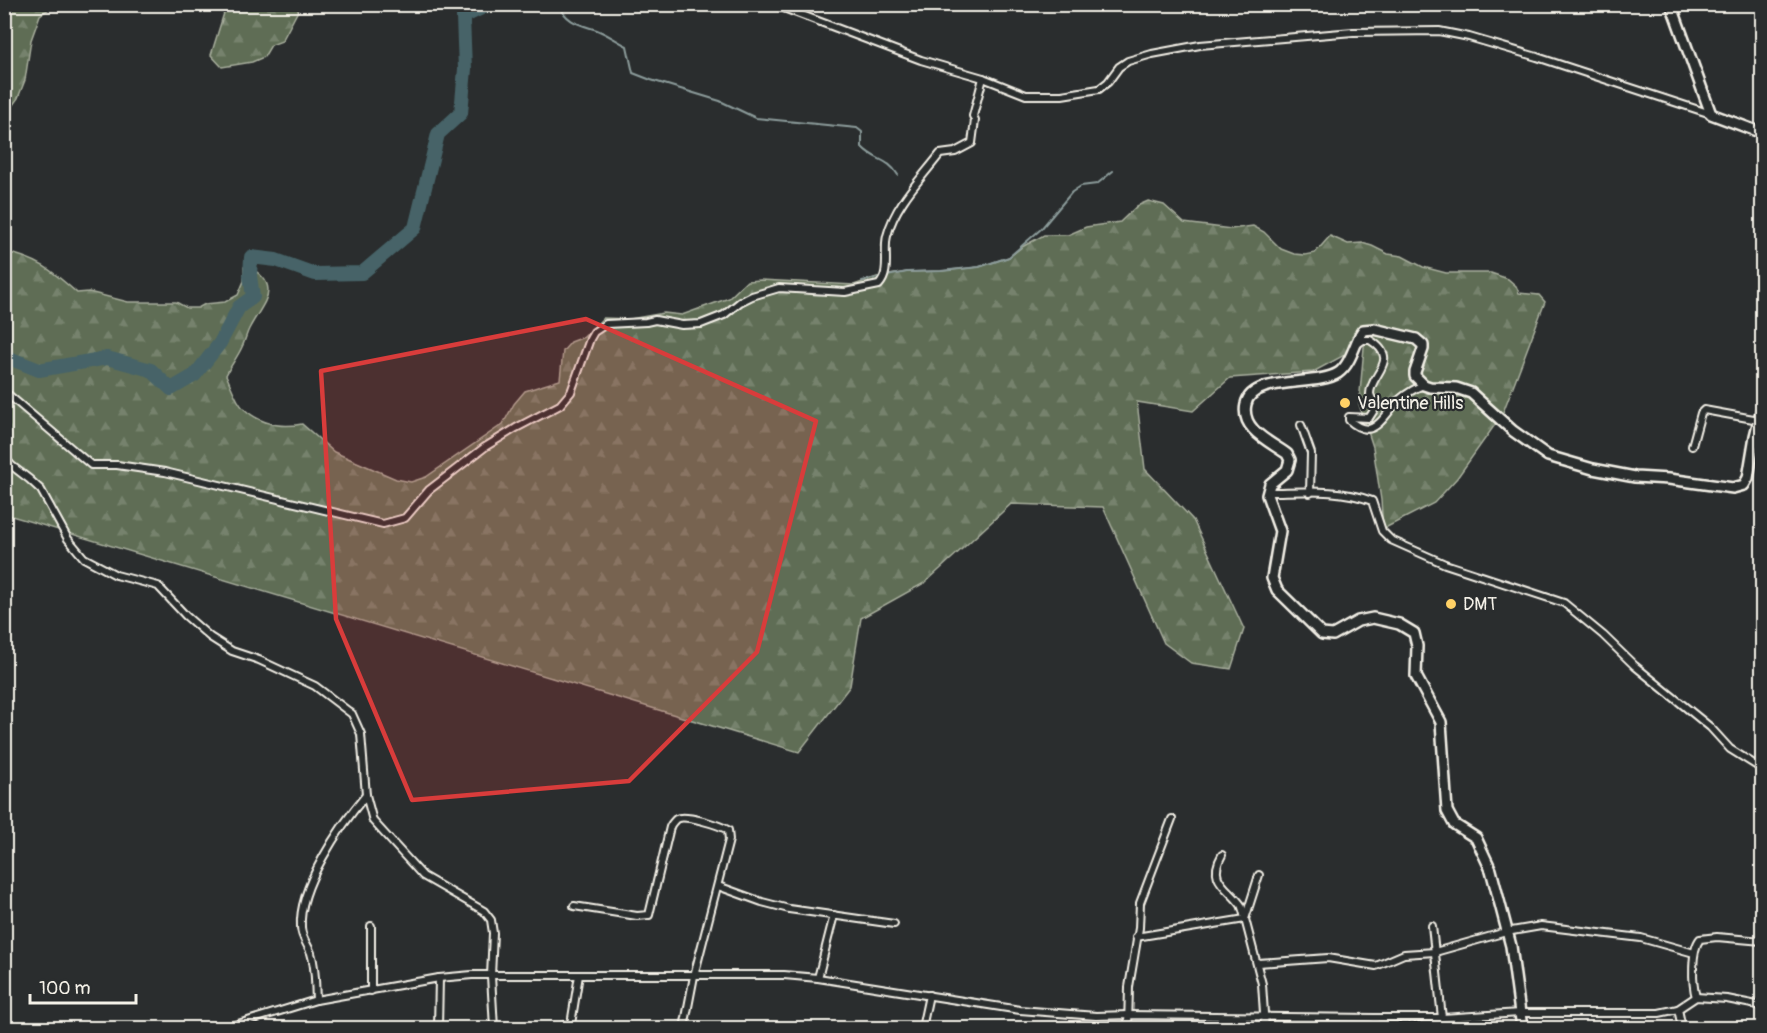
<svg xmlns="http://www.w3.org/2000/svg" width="1767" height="1033" font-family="Pangolin,sans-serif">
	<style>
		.forest { fill: url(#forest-firs); stroke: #a9af9e; stroke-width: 1.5 }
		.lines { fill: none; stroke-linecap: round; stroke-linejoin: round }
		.stream { stroke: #8c9c9b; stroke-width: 2 }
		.river { stroke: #466468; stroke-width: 14 }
		.street-casing { stroke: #f4f1e8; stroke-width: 10 }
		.secondary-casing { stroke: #f4f1e8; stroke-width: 14 }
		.street { stroke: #2a2d2e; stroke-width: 6 }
		.secondary { stroke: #2a2d2e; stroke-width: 9 }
		.marked { fill: #d93c3b; fill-opacity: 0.2; stroke: #d93c3b; stroke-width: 4.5; stroke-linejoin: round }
		.poi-dot { fill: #ffd166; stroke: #2a2d2e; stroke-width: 2 }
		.labels { text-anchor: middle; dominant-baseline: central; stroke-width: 4.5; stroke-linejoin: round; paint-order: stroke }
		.poi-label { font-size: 18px; fill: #f4f1e8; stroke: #2a2d2e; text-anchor: start }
	</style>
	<defs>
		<pattern id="forest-firs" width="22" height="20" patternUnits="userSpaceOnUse" patternTransform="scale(1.5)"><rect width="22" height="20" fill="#5e6d55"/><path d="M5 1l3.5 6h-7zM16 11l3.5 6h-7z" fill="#76826d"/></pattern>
	</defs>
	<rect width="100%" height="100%" fill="#2a2d2e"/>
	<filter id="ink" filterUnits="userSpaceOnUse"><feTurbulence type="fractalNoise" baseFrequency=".0167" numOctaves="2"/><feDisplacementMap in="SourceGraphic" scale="12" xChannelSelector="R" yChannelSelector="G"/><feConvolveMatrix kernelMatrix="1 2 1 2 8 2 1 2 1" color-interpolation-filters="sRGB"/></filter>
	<g filter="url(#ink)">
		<!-- forest -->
		<g class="forest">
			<path d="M5 4 55 5 40 15 31 40 25 80 18 98 5 116Z"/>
			<path d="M220 5H301L282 41 271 45 264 57 252 62 222 67 211 55 224 13Z"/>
			<path d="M1148 201 1164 205 1184 223 1231 229 1253 226 1264 232 1281 249 1294 254 1305 255 1315 253 1330 236 1348 244 1362 243 1372 246 1388 254 1402 256 1423 267 1446 273H1491L1508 279 1516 286 1519 293 1539 295 1545 302 1502 415 1457 478 1434 503 1383 529 1381 500 1373 447 1359 404 1366 325 1350 352 1313 372 1230 378 1193 411 1137 402 1145 469 1193 520 1244 629 1231 669 1191 663 1164 643 1103 507 1011 504 926 582 861 618 850 686 799 752 5 514V252C39 259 51 270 77 293L89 292 128 302H176L187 308H198L205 304 225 302 238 295 244 281V267L246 265C285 286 263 302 249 329 246 335 245 341 242 347 238 356 231 365 226 375 231 385 236 402 244 409 261 424 282 428 302 424L334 452 396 479 411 482 426 477 503 424 514 404 525 391 560 380 563 351 571 342 584 337 603 318 630 319 664 313 682 315 729 298 747 281 761 280 854 285 877 277 907 272 941 271 979 267 1009 257 1022 247 1044 235H1068L1086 227 1120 222 1137 206Z"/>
		</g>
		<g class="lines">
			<!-- stream -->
			<g class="stream">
				<path d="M558 4C567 23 579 24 597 30 607 34 617 41 627 46L633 73 651 80 720 101 756 118 857 128 862 132V147C875 161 888 158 898 175"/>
				<path d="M862 281 907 272 941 271 979 267 1009 257 1041 229 1072 192 1081 186 1097 184 1113 171"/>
			</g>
			<!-- river -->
			<path class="river" d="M4 356 39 370 107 358 151 370 171 389 195 375 220 343 239 307 253 297 250 276 251 257 276 260 315 274 362 273 415 228 438 134 461 113 465 69 463 17 490 4"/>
			<defs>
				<g id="street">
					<path d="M773 4 921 60 983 78 1026 95H1062L1099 89 1108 82 1119 67 1128 61 1152 54 1200 45 1353 32 1439 31 1469 37 1537 57 1711 114"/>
					<path d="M1356 345 1363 340H1370C1402 360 1370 374 1370 394 1371 398 1374 403 1376 407L1369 418 1349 417V420C1374 443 1383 416 1399 400 1406 394 1415 388 1424 385"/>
					<path d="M4 391 91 465H117L165 472 383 524 405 518 429 490 485 447 516 428 560 405 571 392 590 339 594 332 606 324 646 322 655 320 682 325 701 324 724 315 740 302 752 296 779 288 845 292 879 285C891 272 883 252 887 236 895 204 921 179 940 154L955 152 972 143 975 120 973 116 983 78"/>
					<path d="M1301 425 1311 453 1310 493"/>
					<path d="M1692 446 1701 413 1704 410 1759 420"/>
					<path d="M4 457 12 466 29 479 41 490 68 539 84 558 116 575 158 586 186 616 210 637 232 651 259 660 315 686 352 714 361 734 366 795 373 821 423 876 484 911 491 920 493 933 491 976 494 1028"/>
					<path d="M1267 492C1302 492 1339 488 1372 501L1382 531 1391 540 1445 564 1564 603 1603 635 1635 666 1710 727 1730 749 1762 769"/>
					<path d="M1259 875 1245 919 1262 984 1265 1028"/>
					<path d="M718 886 762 902 789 909 894 924"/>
					<path d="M574 906 637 916 649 915 670 827C671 824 674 821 676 819 685 814 719 825 728 830L729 840 694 976 684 1028"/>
					<path d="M1432 926 1442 1018"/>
					<path d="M1136 937 1245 919C1244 915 1243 909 1241 905 1228 887 1207 881 1222 855"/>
					<path d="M1258 963 1328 958 1376 966 1404 954 1435 952 1506 932 1541 926 1641 938 1694 953"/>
					<path d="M818 978 834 915"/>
					<path d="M371 991V926"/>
					<path d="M1696 997C1692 984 1691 950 1700 939L1717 937 1762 941"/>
					<path d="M316 1000C315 985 316 968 311 953 308 945 301 937 301 927 298 887 341 825 366 795"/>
					<path d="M1678 1009 1682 1028"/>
					<path d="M1374 1018 1376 1028"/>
					<path d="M562 1026 571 1024 579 975"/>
					<path d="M225 1028 316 1000 439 978 472 975H784L818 978 1020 1010 1096 1016 1128 1015 1374 1018H1442L1520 1013H1659L1678 1009 1696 997 1727 999 1762 1006"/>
					<path d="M438 1028 439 978"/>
					<path d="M922 1028 929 995"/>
					<path d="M1128 1028 1129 987 1139 928 1140 903 1172 819"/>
				</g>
				<g id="secondary">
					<path d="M1671 4 1711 114 1762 133"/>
					<path d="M1522 1028 1511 946 1491 870 1476 838 1454 824 1447 811 1441 722 1416 676 1417 646 1414 633 1399 624 1373 618 1358 621 1333 635 1322 634 1277 590 1272 578 1280 531 1267 495 1270 484 1287 470 1290 460 1287 454C1271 442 1240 430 1246 404 1252 375 1316 387 1338 373 1350 365 1354 346 1361 333L1363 330 1374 329 1416 339 1423 345V349L1415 372V376L1424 385 1430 387 1456 388 1471 393 1513 431 1548 456 1593 469 1635 477 1669 479 1733 488 1744 485 1748 478 1755 436 1762 408"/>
				</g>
			</defs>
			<!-- street casing -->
			<use href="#street" class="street-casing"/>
			<!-- secondary casing -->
			<use href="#secondary" class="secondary-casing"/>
			<!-- street -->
			<use href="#street" class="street"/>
			<!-- secondary -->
			<use href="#secondary" class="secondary"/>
		</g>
	</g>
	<!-- marked area -->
	<path class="marked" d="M586 319 816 421 757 652 629 781 412 800 336 619 321 371Z"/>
	<!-- markers -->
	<g class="poi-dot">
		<circle cx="1345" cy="403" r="6"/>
		<circle cx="1451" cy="604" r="6"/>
	</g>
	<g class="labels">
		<!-- poi labels -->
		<g class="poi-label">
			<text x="1357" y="403">Valentine Hills</text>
			<text x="1463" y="604">DMT</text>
		</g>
	</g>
	<!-- margin -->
	<rect width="1767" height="1033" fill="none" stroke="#2a2d2e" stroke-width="24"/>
	<rect x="12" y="12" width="1743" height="1009" fill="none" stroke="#f4f1e8" stroke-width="2" filter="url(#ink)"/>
	<!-- scale -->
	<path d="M30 994v9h106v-9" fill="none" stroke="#f4f1e8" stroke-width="3"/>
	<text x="39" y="994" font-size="18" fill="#f4f1e8" stroke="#2a2d2e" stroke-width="4.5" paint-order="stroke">100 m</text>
</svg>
